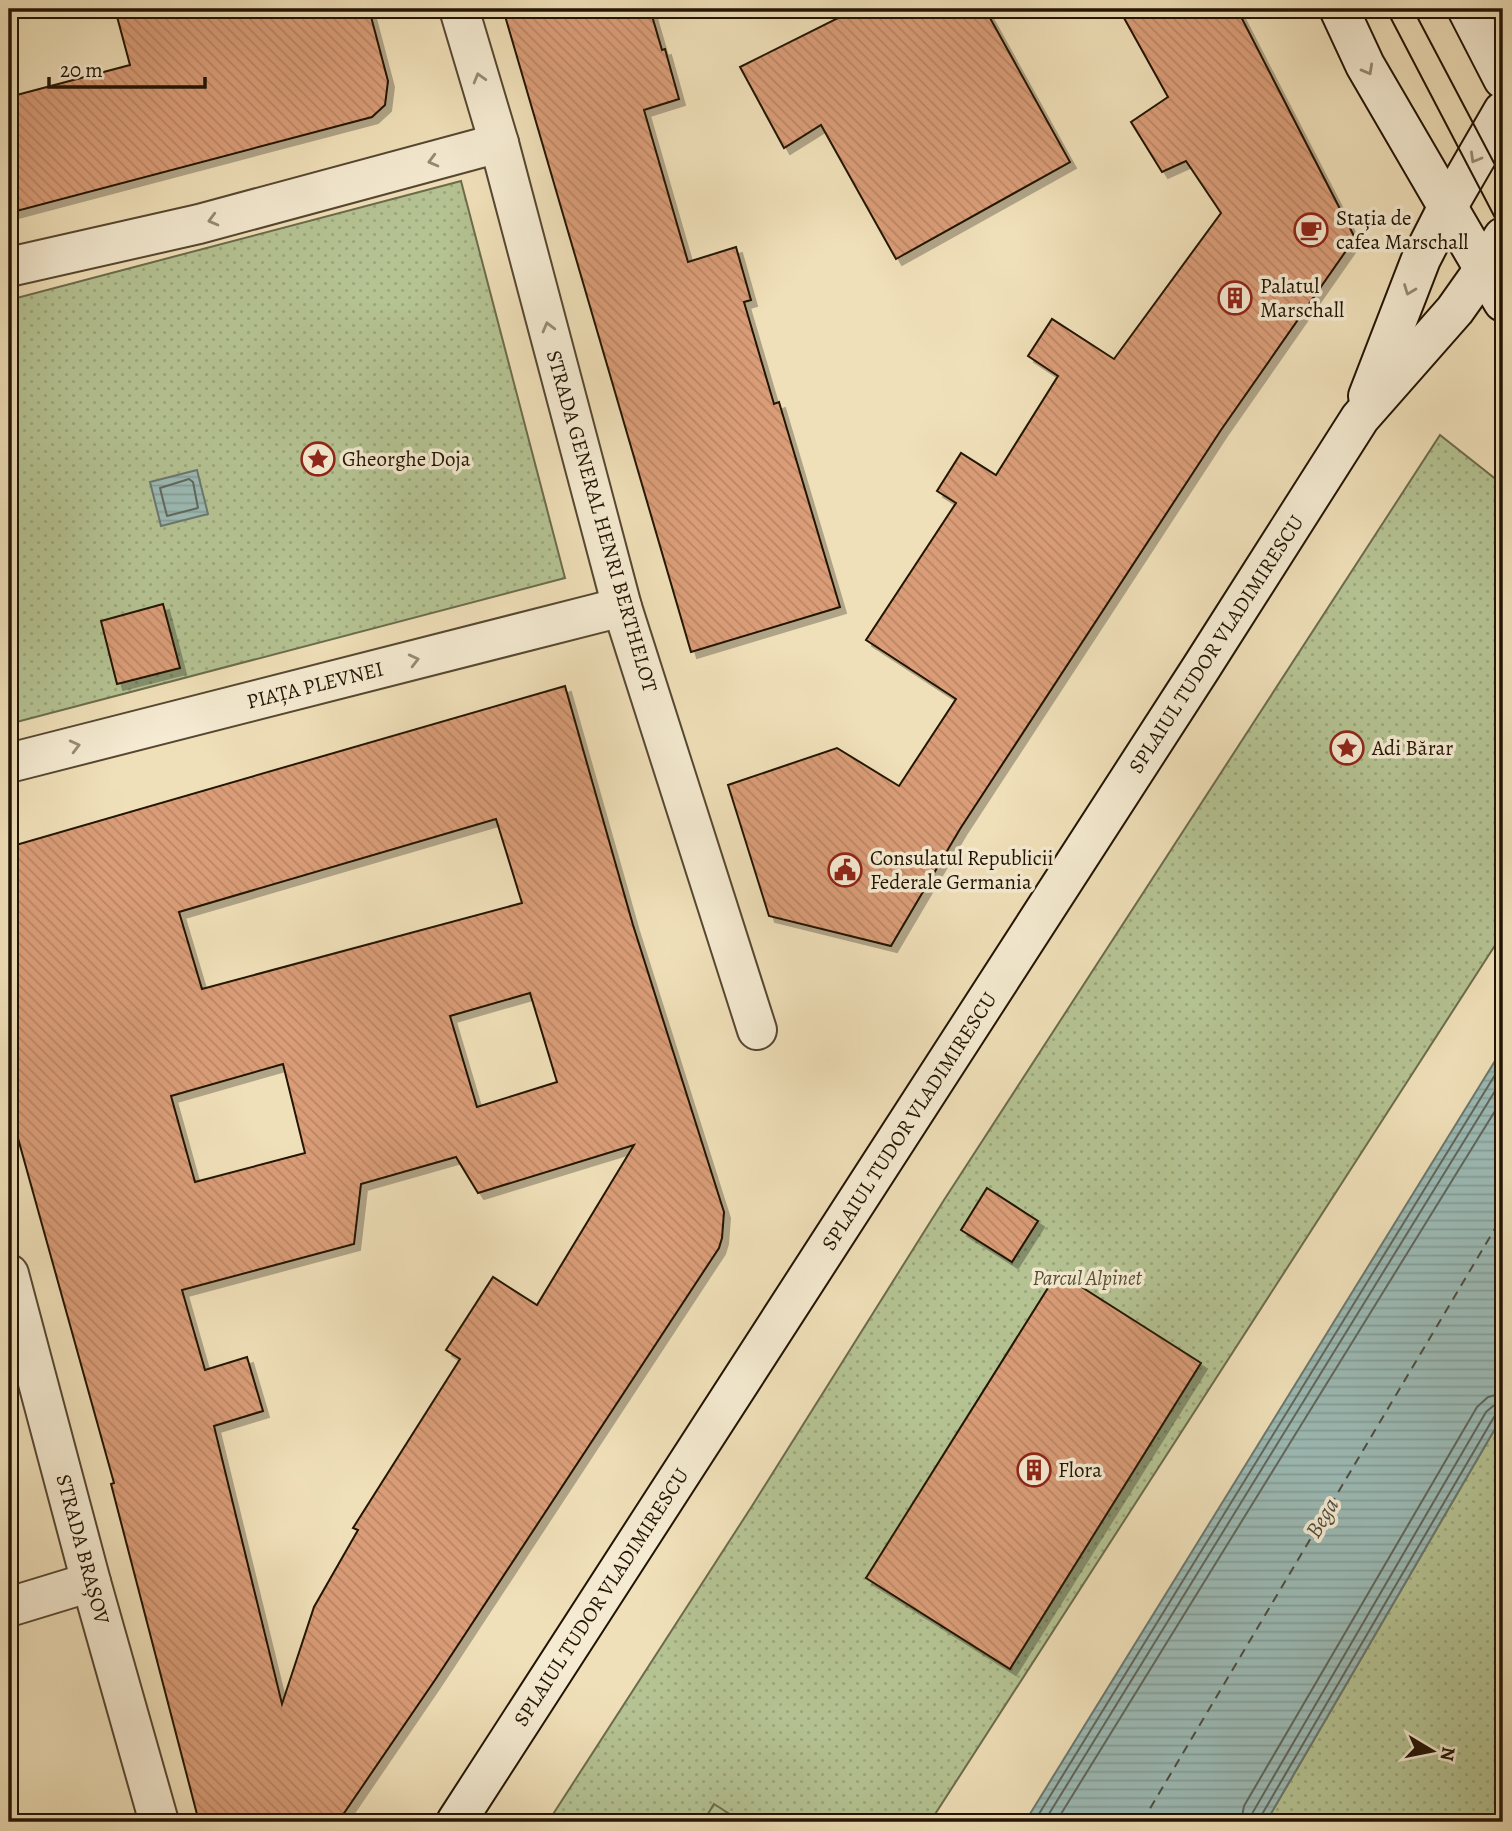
<svg xmlns="http://www.w3.org/2000/svg" width="1512" height="1831" font-family="Alegreya,serif">
	<style>
		.park { fill: url(#park-dots); stroke: #6c6c4c; stroke-width: 2 }
		.garden { fill: url(#garden-furrows); stroke: #6c6c4c; stroke-width: 2 }
		.water { fill: url(#water-rules); stroke: #6b786f; stroke-width: 2 }
		.lines { fill: none; stroke-linecap: round; stroke-linejoin: round }
		.shore { stroke: #5f685d; stroke-width: 2 }
		.ferry { stroke: #4d4e42; stroke-width: 2; stroke-dasharray: 9 7; stroke-linecap: butt }
		.building { fill: url(#building-back-hatch); stroke: #221404; stroke-width: 2; fill-rule: evenodd; filter: url(#shadow) }
		.street-casing { stroke: #564731; stroke-width: 42 }
		.secondary-casing { stroke: #221404; stroke-width: 42 }
		.street { stroke: #f5ebd2; stroke-width: 38 }
		.secondary { stroke: #f5ebd2; stroke-width: 38 }
		.tram { stroke: #221404; stroke-width: 2 }
		.oneway { stroke: #968a75 }
		.labels { text-anchor: middle; dominant-baseline: central; stroke-width: 7; stroke-linejoin: round; paint-order: stroke }
		.poi-label { font-size: 21px; fill: #221404; stroke: #f5ebd2; text-anchor: start }
		.street-label { font-size: 21px; fill: #221404; stroke: #f5ebd2 }
		.park-label { font-size: 21px; font-style: italic; fill: #555136; stroke: #f5ebd2 }
		.water-label { font-size: 23px; font-style: italic; fill: #4d4e42; stroke: #f5ebd2 }
	</style>
	<defs>
		<pattern id="park-dots" width="8" height="8" patternUnits="userSpaceOnUse" patternTransform="scale(1.75)"><rect width="8" height="8" fill="#b5c393"/><path d="M2 2h.1M6 6h.1" fill="none" stroke="#9ba77d" stroke-width="1.8" stroke-linecap="round"/></pattern>
		<pattern id="garden-furrows" width="10" height="10" patternUnits="userSpaceOnUse" patternTransform="scale(1.75)"><rect width="10" height="10" fill="#b5c393"/><path d="M-1 1l2-2M0 10L10 0M9 11l2-2" fill="none" stroke="#9ba77d"/></pattern>
		<pattern id="water-rules" width="6" height="5" patternUnits="userSpaceOnUse" patternTransform="scale(1.75)"><rect width="6" height="5" fill="#9cbbb6"/><path d="M0 2.5h6" fill="none" stroke="#86a09b"/></pattern>
		<pattern id="building-back-hatch" width="6" height="6" patternUnits="userSpaceOnUse" patternTransform="scale(1.75)"><rect width="6" height="6" fill="#da9d78"/><path d="M-1 5l2 2M0 0l6 6M5-1l2 2" fill="none" stroke="#bb8666"/></pattern>
		<filter id="shadow"><feDropShadow dx="6" dy="6" stdDeviation="0" flood-color="#0004"/></filter>
	</defs>
	<rect width="100%" height="100%" fill="#f0e0b9"/>
	<filter id="stains"><feTurbulence type="fractalNoise" baseFrequency=".00286" numOctaves="4"/><feColorMatrix values="0 0 0 0 .2 0 0 0 0 .09 0 0 0 0 .02 0 0 0 .5 -.17"/></filter>
	<radialGradient id="worn" r=".72"><stop offset=".6" stop-color="#630" stop-opacity="0"/><stop offset="1" stop-color="#630" stop-opacity=".3"/></radialGradient>
	<!-- park -->
	<g class="park">
		<path d="M461 181 565 578 9 724V300Z"/>
		<path d="M1440 435 1498 481 1503 490V933L930 1822H548L752 1506 944 1200Z"/>
		<path d="M1503 1415V1822H1266Z"/>
	</g>
	<!-- garden -->
	<path class="garden" d="M714 1804 742 1822H703Z"/>
	<!-- water -->
	<g class="water">
		<path d="M197 470 208 514 161 526 150 482Z"/>
		<path d="M1503 1048V1415L1266 1822H1025Z"/>
	</g>
	<g class="lines">
		<!-- shore -->
		<g class="shore">
			<path d="M189 479 193 482 198 508 167 516 160 488Z"/>
			<path d="M1034 1822 1503 1062"/>
			<path d="M1044 1822 1503 1078"/>
			<path d="M1056 1822 1503 1098"/>
			<path d="M1241 1822 1244 1806 1477 1407 1488 1397 1503 1393"/>
			<path d="M1251 1822 1253 1812 1486 1412 1493 1406 1503 1404"/>
			<path d="M1260 1822 1261 1816 1494 1417 1503 1413"/>
		</g>
		<!-- ferry -->
		<path class="ferry" d="M1142 1822 1503 1215"/>
	</g>
	<!-- building -->
	<g class="building">
		<path d="M115 9H369L388 81 385 105 372 117 9 213V97L130 65Z"/>
		<path d="M503 9H650L662 50 665 49 679 99 644 110 688 262 736 247 751 300 744 302 774 404 779 402 840 607 691 652Z"/>
		<path d="M856 9H985L1070 162 896 259 821 125 784 148 740 67Z"/>
		<path d="M1119 9H1237L1355 238 1221 430 960 829 891 946 769 916 728 785 837 748 899 786 956 699 866 640 956 503 937 491 961 453 996 475 1058 376 1028 356 1052 319 1114 359 1221 213 1186 161 1162 172 1131 122 1168 97Z"/>
		<path d="M163 604 180 668 117 684 101 621Z"/>
		<path d="M565 686 633 925 724 1212 722 1238 719 1248 435 1680 338 1822H199L111 1484 114 1483 9 1106V847ZM496 819 522 903 202 989 179 912ZM530 993 557 1082 477 1107 450 1016ZM283 1064 305 1153 195 1182 171 1096ZM634 1145 537 1305 493 1277 446 1350 460 1359 353 1528 358 1530 314 1607 282 1704 214 1426 263 1411 247 1357 205 1370 182 1290 354 1244 361 1184 456 1157 478 1193Z"/>
		<path d="M987 1188 1038 1221 1012 1262 961 1230Z"/>
		<path d="M1058 1272 1201 1363 1010 1669 866 1578Z"/>
	</g>
	<g class="lines">
		<defs>
			<g id="street">
				<path d="M459 9 499 143 622 607 757 1030"/>
				<path d="M9 267 199 224 499 143"/>
				<path d="M9 763 622 607"/>
				<path d="M9 1274 91 1582 159 1822"/>
				<path d="M9 1607 91 1582"/>
			</g>
			<g id="secondary">
				<path d="M1339 9 1365 65 1503 302"/>
				<path d="M1467 9 1503 79"/>
				<path d="M1368 396 1421 259 1448 206 1503 111"/>
				<path d="M456 1822 1201 668 1360 418 1455 310 1484 269 1503 237"/>
			</g>
		</defs>
		<!-- street casing -->
		<use href="#street" class="street-casing"/>
		<!-- secondary casing -->
		<use href="#secondary" class="secondary-casing"/>
		<!-- street -->
		<use href="#street" class="street"/>
		<!-- secondary -->
		<use href="#secondary" class="secondary"/>
		<!-- tram -->
		<g class="tram">
			<path d="M1386 9 1503 233"/>
			<path d="M1413 9 1503 180"/>
		</g>
	</g>
	<!-- one-way arrows -->
	<defs><path id="oneway-chevron" d="M-2-3.5L2.5 0L-2 3.5" fill="none" stroke-width="1.6" stroke-linecap="round" stroke-linejoin="round" transform="scale(1.75)"/></defs>
	<g class="oneway">
		<use href="#oneway-chevron" transform="translate(1368 70) rotate(61)"/>
		<use href="#oneway-chevron" transform="translate(479 78) rotate(-106)"/>
		<use href="#oneway-chevron" transform="translate(1475 158) rotate(120)"/>
		<use href="#oneway-chevron" transform="translate(433 161) rotate(165)"/>
		<use href="#oneway-chevron" transform="translate(213 220) rotate(165)"/>
		<use href="#oneway-chevron" transform="translate(1409 290) rotate(111)"/>
		<use href="#oneway-chevron" transform="translate(548 327) rotate(-105)"/>
		<use href="#oneway-chevron" transform="translate(414 660) rotate(-14)"/>
		<use href="#oneway-chevron" transform="translate(75 746) rotate(-14)"/>
	</g>
	<!-- icons -->
	<defs>
		<symbol id="cafe-ring" viewBox="-11 -11 22 22"><circle r="9.5" fill="#f5ebd2" stroke="#8f2418" stroke-width="1.5"/><path d="M-5.5-4.5H6V0H3Q3 3.5 0 3.5H-2.5Q-5.5 3.5-5.5 0ZM3-3.2v2h1.7v-2ZM-6 4.5H4V6H-6Z" fill="#8f2418"/></symbol>
		<symbol id="building-ring" viewBox="-11 -11 22 22"><circle r="9.5" fill="#f5ebd2" stroke="#8f2418" stroke-width="1.5"/><path d="M-4-6H4V6H1V3H-1V6H-4ZM-2.5-4.3h1.7v1.8h-1.7ZM.8-4.3h1.7v1.8H.8ZM-2.5-1h1.7V.8h-1.7ZM.8-1h1.7V.8H.8Z" fill="#8f2418"/></symbol>
		<symbol id="sight-ring" viewBox="-11 -11 22 22"><circle r="9.5" fill="#f5ebd2" stroke="#8f2418" stroke-width="1.5"/><path d="M0-6L1.8-2.2L6-1.7L2.9 1.2L3.7 5.4L0 3.3L-3.7 5.4L-2.9 1.2L-6-1.7L-1.8-2.2Z" fill="#8f2418"/></symbol>
		<symbol id="civic-ring" viewBox="-11 -11 22 22"><circle r="9.5" fill="#f5ebd2" stroke="#8f2418" stroke-width="1.5"/><path d="M-.6-6.5H3V-4.5H.6V-3L4-1V1h2V6H-6V1h2V-1L-.6-3ZM-1.2 2.5V6h2.4V2.5Z" fill="#8f2418"/></symbol>
	</defs>
	<g fill-rule="evenodd">
		<use href="#cafe-ring" x="1292" y="211" width="38" height="38"/>
		<use href="#building-ring" x="1216" y="279" width="38" height="38"/>
		<use href="#sight-ring" x="299" y="440" width="38" height="38"/>
		<use href="#sight-ring" x="1328" y="729" width="38" height="38"/>
		<use href="#civic-ring" x="826" y="851" width="38" height="38"/>
		<use href="#building-ring" x="1015" y="1451" width="38" height="38"/>
	</g>
	<g class="labels">
		<!-- poi labels -->
		<g class="poi-label">
			<text x="1336" y="218">Stația de<tspan x="1336" dy="24">cafea Marschall</tspan></text>
			<text x="1260" y="286">Palatul<tspan x="1260" dy="24">Marschall</tspan></text>
			<text x="342" y="459">Gheorghe Doja</text>
			<text x="1372" y="748">Adi Bărar</text>
			<text x="870" y="858">Consulatul Republicii<tspan x="870" dy="24">Federale Germania</tspan></text>
			<text x="1058" y="1470">Flora</text>
		</g>
		<!-- street labels -->
		<g class="street-label">
			<text transform="translate(602 521) rotate(74)">STRADA GENERAL HENRI BERTHELOT</text>
			<text transform="translate(1216 644) rotate(-57)">SPLAIUL TUDOR VLADIMIRESCU</text>
			<text transform="translate(315 685) rotate(-14)">PIAȚA PLEVNEI</text>
			<text transform="translate(909 1121) rotate(-57)">SPLAIUL TUDOR VLADIMIRESCU</text>
			<text transform="translate(83 1549) rotate(75)">STRADA BRAȘOV</text>
			<text transform="translate(601 1597) rotate(-57)">SPLAIUL TUDOR VLADIMIRESCU</text>
		</g>
		<!-- park labels -->
		<g class="park-label">
			<text x="1087" y="1278">Parcul Alpinet</text>
		</g>
		<!-- water labels -->
		<g class="water-label">
			<text transform="translate(1322 1518) rotate(-59)">Bega</text>
		</g>
	</g>
	<!-- margin -->
	<rect width="1512" height="1831" fill="none" stroke="#f0e0b9" stroke-width="35"/>
	<rect x="10" y="10" width="1491" height="1810" fill="none" stroke="#221404" stroke-width="3.5"/>
	<rect x="18" y="18" width="1477" height="1796" fill="none" stroke="#221404" stroke-width="2"/>
	<!-- north arrow -->
	<g transform="translate(1432 1751) rotate(100)" stroke="#f5ebd2" stroke-width="5" paint-order="stroke">
	<path d="M0-5L12 26L0 18L-12 26Z" fill="#221404"/>
	<text y="-10" font-size="19" font-weight="bold" text-anchor="middle" fill="#221404">N</text>
	</g>
	<!-- scale -->
	<path d="M49 77v10h156v-10" fill="none" stroke="#221404" stroke-width="3.5"/>
	<text x="60" y="77" font-size="21" fill="#221404" stroke="#f5ebd2" stroke-width="5" paint-order="stroke">20 m</text>
	<rect width="100%" height="100%" filter="url(#stains)"/>
	<rect width="100%" height="100%" fill="url(#worn)"/>
</svg>
